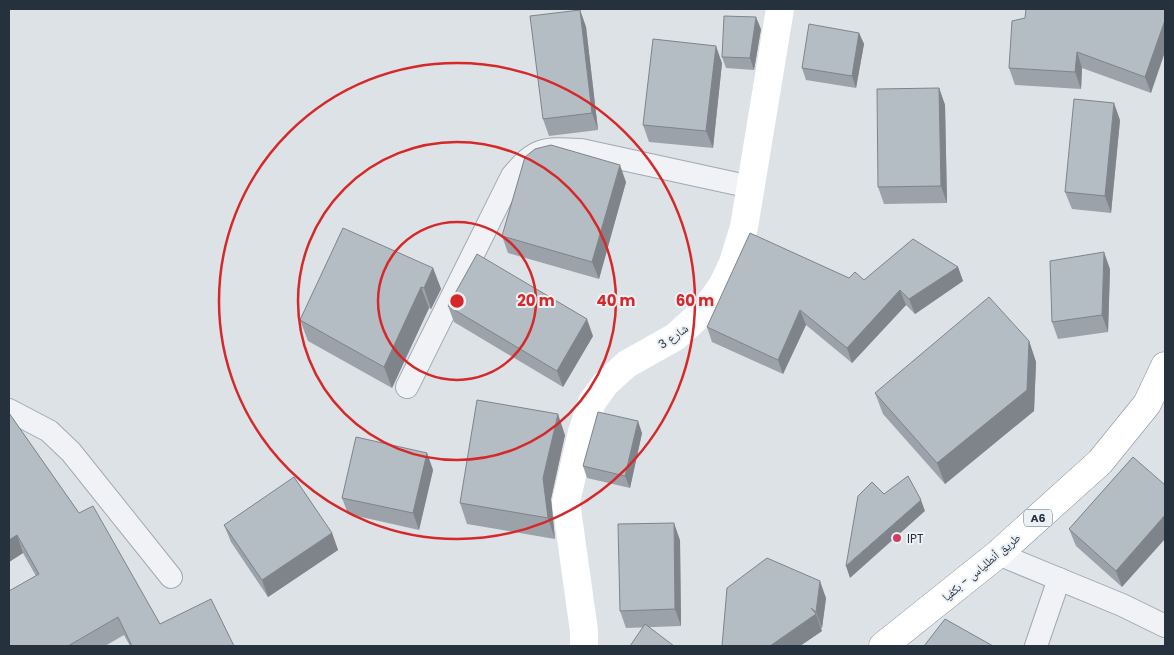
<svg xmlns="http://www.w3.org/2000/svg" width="1174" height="655" font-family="Poppins,'Noto Naskh Arabic',sans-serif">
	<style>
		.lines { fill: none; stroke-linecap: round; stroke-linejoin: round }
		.street-casing { stroke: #a2a9b1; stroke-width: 24 }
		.highway-casing { stroke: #84919e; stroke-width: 29 }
		.street { stroke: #f0f2f6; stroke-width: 22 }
		.secondary { stroke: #fff; stroke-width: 28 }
		.highway { stroke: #fff; stroke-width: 28 }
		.wall { fill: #9ba2a9 }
		.shaded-wall { fill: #7e8489 }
		.building { fill: #b4bcc4; stroke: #7e8489 }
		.ring { fill: none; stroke: #d62828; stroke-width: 2.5 }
		.poi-dot { fill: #d03e62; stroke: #ecf1f5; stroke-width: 2 }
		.labels { text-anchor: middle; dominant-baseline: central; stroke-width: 4; stroke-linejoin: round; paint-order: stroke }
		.shield { fill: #ecf1f5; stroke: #616b75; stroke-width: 1 }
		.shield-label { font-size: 11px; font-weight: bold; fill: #26313e }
		.street-label { font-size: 12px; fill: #26313e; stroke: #ecf1f5 }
		.poi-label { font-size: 12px; fill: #26313e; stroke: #ecf1f5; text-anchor: start }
		.centre { fill: #d62828; stroke: #ecf1f5; stroke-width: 2.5 }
		.ring-label { font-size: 15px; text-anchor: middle; font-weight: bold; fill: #d62828; stroke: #ecf1f5; stroke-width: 4; stroke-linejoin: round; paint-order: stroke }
	</style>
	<rect width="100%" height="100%" fill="#dde2e7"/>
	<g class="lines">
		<defs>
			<g id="street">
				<path d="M407 387 512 176C536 147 544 148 581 150L751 187"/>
				<path d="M9 410 49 431 71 452 171 577"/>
				<path d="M998 554 1122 605 1165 626"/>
				<path d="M1036 646 1059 579"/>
			</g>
			<path id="highway" d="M883 646 998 554 1100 462 1147 404 1165 366"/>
		</defs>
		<!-- street casing -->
		<use href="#street" class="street-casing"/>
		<!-- highway casing -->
		<use href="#highway" class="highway-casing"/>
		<!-- street -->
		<use href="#street" class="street"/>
		<!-- secondary -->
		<path class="secondary" d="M584 646V631L566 502 582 432 592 402 605 384 627 364 675 337 704 311 722 286 733 263 744 227 780 9"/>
		<!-- highway -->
		<use href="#highway" class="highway"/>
	</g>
	<!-- wall -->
	<g class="wall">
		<path d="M1165 9 1151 93 1082 68 1081 89 1015 85 1009 68 1025 18Z"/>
		<path d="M580 10 586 27 598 130 549 136 543 119Z"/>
		<path d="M761 29 754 70 726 68 722 57Z"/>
		<path d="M859 33 864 44 856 88 806 80 802 68Z"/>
		<path d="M722 63 713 148 649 142 643 125Z"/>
		<path d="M939 88 945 105 947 203 884 204 878 187Z"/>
		<path d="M1120 120 1111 213 1072 209 1065 192Z"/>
		<path d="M626 182 599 279 508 253 502 236Z"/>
		<path d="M958 267 963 281 915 314 906 305 852 363 806 325 783 374 712 342 707 327 849 278 864 280Z"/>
		<path d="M433 268 441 289 431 309 429 308 392 388 308 341 300 320Z"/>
		<path d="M1110 269 1108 332 1058 339 1052 322Z"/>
		<path d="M448 306 593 336 563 387 454 322Z"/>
		<path d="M1029 341 1036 362 1034 411 945 484 883 414 875 393Z"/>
		<path d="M9 413 79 513 160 624 234 646H130L124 635 105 646H9L36 576 23 553 9 562Z"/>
		<path d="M642 433 630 488 587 478 583 466Z"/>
		<path d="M565 435 551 499 555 539 467 524 460 503Z"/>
		<path d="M427 453 433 470 419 530 348 514 342 498Z"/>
		<path d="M1133 457 1122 587 1076 546 1069 529Z"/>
		<path d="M224 525 332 533 338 550 268 597 231 542Z"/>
		<path d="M680 540 681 626 626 628 620 611Z"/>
		<path d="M826 598 822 628H820L822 631 800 646H722Z"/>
	</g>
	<!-- shaded-wall -->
	<g class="shaded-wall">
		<path d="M580 10 586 27 598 130 592 113Z"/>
		<path d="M756 17 761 29 754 70 750 58Z"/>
		<path d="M1165 20V52L1151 93 1145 77Z"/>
		<path d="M859 33 864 44 856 88 852 76Z"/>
		<path d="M716 46 722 63 713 148 706 131Z"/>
		<path d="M1077 52 1082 68 1081 89 1075 72Z"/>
		<path d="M939 88 945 105 947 203 941 186Z"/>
		<path d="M1114 103 1120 120 1111 213 1105 196Z"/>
		<path d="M620 165 626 182 599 279 592 262Z"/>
		<path d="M1104 252 1110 269 1108 332 1102 315Z"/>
		<path d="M958 267 963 281 915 314 909 299Z"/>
		<path d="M433 268 441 289 431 309 424 288Z"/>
		<path d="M421 287 429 308 392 388 384 367Z"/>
		<path d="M900 290 906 305 852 363 847 348Z"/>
		<path d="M800 310 806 325 783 374 778 360Z"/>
		<path d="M587 319 593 336 563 387 557 371Z"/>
		<path d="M1029 341 1036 362 1034 411 945 484 937 463Z"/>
		<path d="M558 414 565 435 551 499 555 539 548 518 543 478Z"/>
		<path d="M638 421 642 433 630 488 625 476Z"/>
		<path d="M427 453 433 470 419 530 413 513Z"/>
		<path d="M921 500 925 511 850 578 846 566Z"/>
		<path d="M1165 515V539L1122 587 1116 571Z"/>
		<path d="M674 523 680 540 681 626 675 609Z"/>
		<path d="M332 533 338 550 268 597 262 580Z"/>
		<path d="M17 535 23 553 9 562V540Z"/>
		<path d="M820 581 826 598 822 628 816 612Z"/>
		<path d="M816 614 822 631 800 646H770Z"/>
	</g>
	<!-- building -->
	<g class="building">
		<path d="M1026 9H1165V20L1145 77 1077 52 1075 72 1009 68 1012 21 1025 18Z"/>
		<path d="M580 10 592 113 543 119 530 16Z"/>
		<path d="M724 16 756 17 750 58 722 57Z"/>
		<path d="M809 24 859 33 852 76 802 68Z"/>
		<path d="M653 39 716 46 706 131 643 125Z"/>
		<path d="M939 88 941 186 878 187 877 89Z"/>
		<path d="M1074 99 1114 103 1105 196 1065 192Z"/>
		<path d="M551 145 620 165 592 262 502 236 525 157 535 149Z"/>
		<path d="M343 228 433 268 424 288 421 287 384 367 300 320Z"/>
		<path d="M750 233 849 278 855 272 864 280 913 239 958 267 909 299 900 290 847 348 800 310 778 360 707 327Z"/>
		<path d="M1104 252 1102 315 1052 322 1050 261Z"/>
		<path d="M477 254 587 319 557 371 448 306Z"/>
		<path d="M989 297 1029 341 1027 390 937 463 875 393Z"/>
		<path d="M477 400 558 414 543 478 548 518 460 503Z"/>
		<path d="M598 412 638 421 625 476 583 466Z"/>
		<path d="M9 413 79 513 93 506 160 624 211 599 234 646H132L118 617 68 646H9V591L39 574 17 535 9 540Z"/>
		<path d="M356 437 427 453 413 513 342 498Z"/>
		<path d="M1133 457 1165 485V515L1116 571 1069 529Z"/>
		<path d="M908 476 921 500 846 566 858 496 872 482 884 494Z"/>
		<path d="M294 477 332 533 262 580 224 525Z"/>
		<path d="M674 523 675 609 620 611 618 524Z"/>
		<path d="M767 558 820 581 816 612 811 608 816 614 770 646H722L727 588Z"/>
		<path d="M945 619 993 646H924Z"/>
		<path d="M645 624 674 646H630Z"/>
	</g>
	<!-- distance rings -->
	<g class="ring">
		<circle cx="457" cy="301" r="79"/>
		<circle cx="457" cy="301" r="159"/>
		<circle cx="457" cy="301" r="238"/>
	</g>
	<!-- markers -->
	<circle class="poi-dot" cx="897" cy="538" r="5"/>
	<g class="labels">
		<!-- shield labels -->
		<rect class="shield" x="1024" y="509.5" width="28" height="17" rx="4"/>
		<g class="shield-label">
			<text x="1038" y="518">A6</text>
		</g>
		<!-- street labels -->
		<g class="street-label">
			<text transform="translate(673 336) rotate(-35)">شارع 3</text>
			<text transform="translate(981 567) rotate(-40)">طريق أنطلياس - بكفيا</text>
		</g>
		<!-- poi labels -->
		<g class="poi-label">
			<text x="907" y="538">IPT</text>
		</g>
	</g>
	<circle cx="457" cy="301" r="8" class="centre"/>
	<g class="ring-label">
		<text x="536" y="306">20 m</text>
		<text x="616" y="306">40 m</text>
		<text x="695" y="306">60 m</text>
	</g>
	<!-- border -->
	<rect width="1174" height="655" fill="none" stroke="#26313e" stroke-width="20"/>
</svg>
